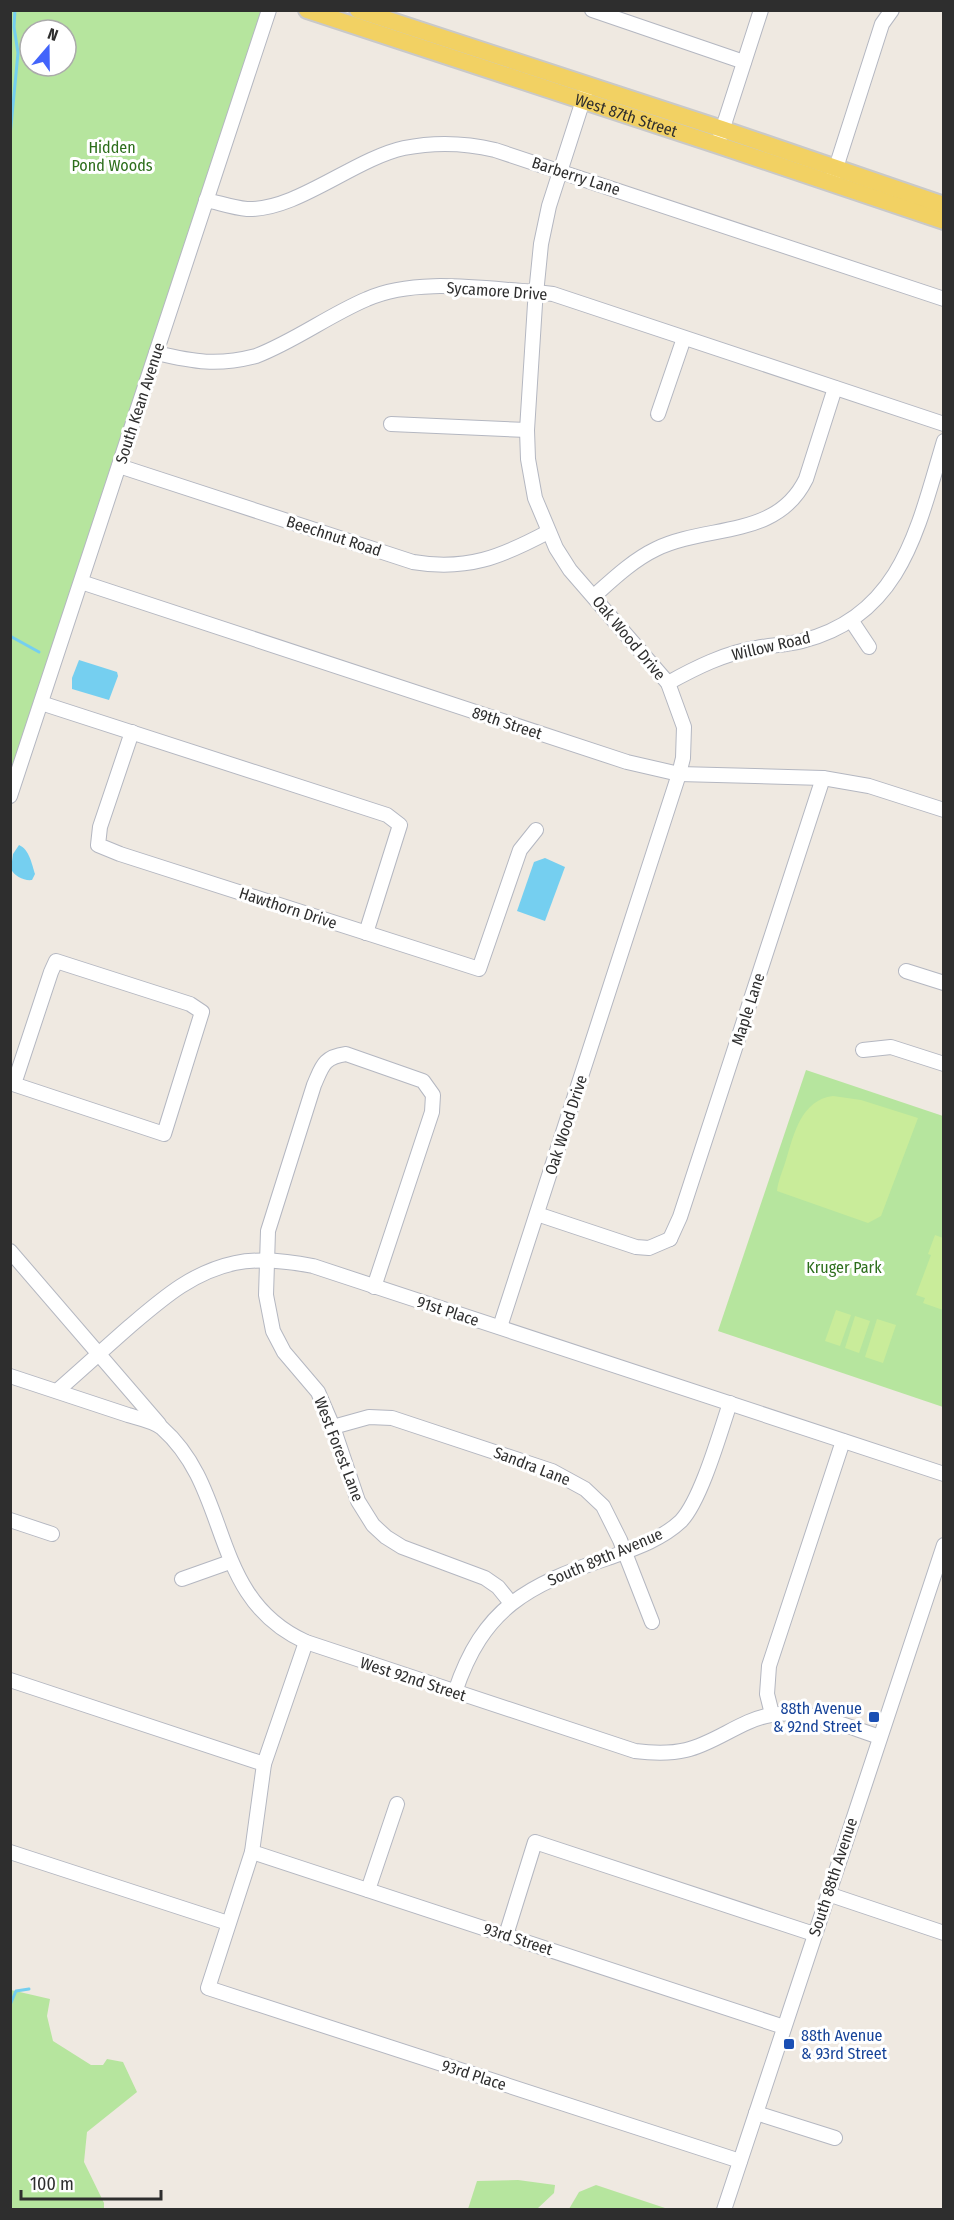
<svg xmlns="http://www.w3.org/2000/svg" width="954" height="2220" font-family="'Fira Sans Condensed',sans-serif">
	<style>
		.green { fill: #b6e59e; fill-rule: evenodd }
		.pitch { fill: #c9ec9a }
		.water { fill: #75cff0 }
		.lines { fill: none; stroke-linecap: round; stroke-linejoin: round }
		.stream { stroke: #75cff0; stroke-width: 3 }
		.minor-casing { stroke: #b4b7c1; stroke-width: 16 }
		.major-casing { stroke: #c9c9c9; stroke-width: 20 }
		.minor { stroke: #fff; stroke-width: 14 }
		.major { stroke: #f2d163; stroke-width: 16 }
		.transit-dot { fill: #1a4fb4; stroke: #fff; stroke-width: 2 }
		.labels { text-anchor: middle; dominant-baseline: central; stroke-width: 6; stroke-linejoin: round; paint-order: stroke }
		.street-label { font-size: 16px; fill: #2e2e2e; stroke: #fff }
		.park-label { font-size: 16px; fill: #2c6e1b; stroke: #fff }
		.transit-label { font-size: 16px; fill: #164399; stroke: #fff; text-anchor: end }
	</style>
	<rect width="100%" height="100%" fill="#efe9e1"/>
	<!-- green -->
	<g class="green">
		<path d="M10 11H268L10 792ZM30 30H66V66H30Z"/>
		<path d="M806 1070 943 1116V1407L718 1331Z"/>
		<path d="M11 1990 50 1999 47 2016 53 2041 91 2065H103L107 2059 123 2062 137 2092 87 2132 84 2162 104 2203V2209H11Z"/>
		<path d="M518 2180 555 2185 554 2193 537 2209H468L477 2181Z"/>
		<path d="M596 2185 668 2209H569L579 2192Z"/>
	</g>
	<!-- pitch -->
	<g class="pitch">
		<path d="M833 1096 861 1100 918 1118 881 1216 868 1223 777 1191C778 1181 783 1170 786 1160 794 1134 801 1100 833 1096Z"/>
		<path d="M935 1235 943 1238V1310L923 1303 925 1298 916 1295 931 1255 928 1254Z"/>
		<path d="M836 1310 851 1315 840 1346 825 1341Z"/>
		<path d="M855 1316 870 1321 859 1353 845 1348Z"/>
		<path d="M877 1319 896 1325 883 1363 865 1357Z"/>
	</g>
	<!-- water -->
	<g class="water">
		<path d="M79 660 117 672 118 676 109 700 72 689V678Z"/>
		<path d="M19 845C29 849 32 864 35 874L32 880C24 881 14 876 11 869L13 854Z"/>
		<path d="M545 858 565 867 545 921 517 911 534 862Z"/>
	</g>
	<g class="lines">
		<!-- stream -->
		<g class="stream">
			<path d="M10 136 18 53 14 27 15 10"/>
			<path d="M10 636 39 652"/>
			<path d="M10 2005 16 1991 29 1989"/>
		</g>
		<defs>
			<g id="minor">
				<path d="M592 10 744 62"/>
				<path d="M720 137 761 10"/>
				<path d="M833 177 882 24 892 10"/>
				<path d="M206 200C220 203 233 208 247 209 296 211 354 159 404 148 434 142 466 143 495 150L944 299"/>
				<path d="M156 353C195 362 217 366 256 356 295 341 329 315 367 299 415 277 485 289 536 292L553 294 944 424"/>
				<path d="M658 414 684 338"/>
				<path d="M391 424 527 430"/>
				<path d="M119 466 413 562C467 571 501 557 548 532"/>
				<path d="M81 582 627 762 679 774 823 778 869 786 944 810"/>
				<path d="M594 596C613 579 633 560 656 549 708 524 777 539 806 479L835 388"/>
				<path d="M851 620 869 647"/>
				<path d="M668 683C695 668 725 653 756 648 771 645 787 645 802 641 902 616 918 527 944 441"/>
				<path d="M41 703 387 815 400 825 366 933"/>
				<path d="M132 732 100 827 98 845 120 854 479 969 520 850 536 830"/>
				<path d="M10 796 269 10"/>
				<path d="M906 971 944 983"/>
				<path d="M863 1050 891 1047 944 1064"/>
				<path d="M10 1083 164 1134 202 1012 190 1004 56 961 51 972 14 1084"/>
				<path d="M537 1214 636 1247 649 1248 670 1239"/>
				<path d="M670 1239 680 1217 823 778"/>
				<path d="M10 1251 159 1424"/>
				<path d="M374 1287 432 1112 433 1095 423 1081 346 1054C323 1057 322 1067 314 1085L268 1231 266 1295 273 1331 284 1352 318 1392 333 1427 358 1501 373 1525 386 1537 402 1547 485 1578 498 1587 511 1603"/>
				<path d="M500 1327 679 774 683 758 684 727 668 683 570 570 556 548 535 498 528 459 527 430 535 304 541 244 549 206 586 91"/>
				<path d="M10 1376C50 1389 89 1402 128 1415 138 1418 154 1421 162 1428 233 1491 208 1598 306 1642L635 1751C651 1753 669 1754 686 1750 716 1743 741 1720 771 1715 809 1708 845 1726 880 1737"/>
				<path d="M57 1391C81 1370 105 1348 129 1327 162 1299 192 1272 235 1263 260 1258 288 1261 313 1266L944 1474"/>
				<path d="M333 1427 369 1417 392 1418 552 1471 585 1489 603 1506 620 1540 652 1622"/>
				<path d="M10 1520 52 1534"/>
				<path d="M182 1579 230 1562"/>
				<path d="M306 1642 264 1764 252 1852 208 1988 740 2161"/>
				<path d="M10 1680 264 1764"/>
				<path d="M455 1692C483 1608 527 1585 608 1558 633 1549 661 1540 681 1521 701 1500 720 1433 730 1403"/>
				<path d="M772 1714 767 1694 769 1666 843 1441"/>
				<path d="M10 1852 228 1923"/>
				<path d="M252 1852 784 2027"/>
				<path d="M368 1890 397 1804"/>
				<path d="M828 1894 944 1933"/>
				<path d="M506 1935 535 1842 814 1934"/>
				<path d="M756 2113 835 2138"/>
				<path d="M724 2210 944 1545"/>
			</g>
			<g id="major">
				<path id="s1" d="M307 10 718 145 944 221"/>
				<path d="M358 10 722 129 944 205"/>
			</g>
		</defs>
		<!-- minor casing -->
		<use href="#minor" class="minor-casing"/>
		<!-- major casing -->
		<use href="#major" class="major-casing"/>
		<!-- minor -->
		<use href="#minor" class="minor"/>
		<!-- major -->
		<use href="#major" class="major"/>
	</g>
	<!-- markers -->
	<g class="transit-dot">
		<rect x="868" y="1711" width="12" height="12" rx="3"/>
		<rect x="783" y="2038" width="12" height="12" rx="3"/>
	</g>
	<g class="labels">
		<!-- street labels -->
		<g class="street-label">
			<text stroke="none"><textPath href="#s1" startOffset="336">West 87th Street</textPath></text>
			<text transform="translate(576 176) rotate(18)">Barberry Lane</text>
			<text transform="translate(497 291) rotate(4)">Sycamore Drive</text>
			<text transform="translate(140 403) rotate(-72)">South Kean Avenue</text>
			<text transform="translate(334 536) rotate(18)">Beechnut Road</text>
			<text transform="translate(629 638) rotate(50)">Oak Wood Drive</text>
			<text transform="translate(771 646) rotate(-13)">Willow Road</text>
			<text transform="translate(507 723) rotate(18)">89th Street</text>
			<text transform="translate(288 908) rotate(18)">Hawthorn Drive</text>
			<text transform="translate(748 1009) rotate(-72)">Maple Lane</text>
			<text transform="translate(566 1125) rotate(-72)">Oak Wood Drive</text>
			<text transform="translate(448 1311) rotate(18)">91st Place</text>
			<text transform="translate(339 1449) rotate(69)">West Forest Lane</text>
			<text transform="translate(532 1466) rotate(21)">Sandra Lane</text>
			<text transform="translate(605 1557) rotate(-23)">South 89th Avenue</text>
			<text transform="translate(413 1679) rotate(18)">West 92nd Street</text>
			<text transform="translate(833 1877) rotate(-72)">South 88th Avenue</text>
			<text transform="translate(518 1939) rotate(18)">93rd Street</text>
			<text transform="translate(474 2075) rotate(18)">93rd Place</text>
		</g>
		<!-- park labels -->
		<g class="park-label">
			<text x="112" y="147">Hidden<tspan x="112" dy="18">Pond Woods</tspan></text>
			<text x="844" y="1267">Kruger Park</text>
		</g>
		<!-- transit labels -->
		<g class="transit-label">
			<text x="862" y="1708">88th Avenue<tspan x="862" dy="18">&amp; 92nd Street</tspan></text>
			<text x="801" y="2035" text-anchor="start">88th Avenue<tspan x="801" dy="18">&amp; 93rd Street</tspan></text>
		</g>
	</g>
	<!-- border -->
	<rect width="954" height="2220" fill="none" stroke="#2e2e2e" stroke-width="24"/>
	<!-- north arrow -->
	<g transform="translate(48 48) rotate(20)"><circle r="28" fill="#ffffff" stroke="#ababab" stroke-width="1.5"/>
	<path d="M0-4.5L10 22L0 15L-10 22Z" fill="#4264fb"/>
	<text y="-9" font-size="16" font-weight="bold" text-anchor="middle" fill="#2e2e2e">N</text>
	</g>
	<!-- scale -->
	<path d="M21 2190v9h140v-9" fill="none" stroke="#2e2e2e" stroke-width="3"/>
	<text x="30" y="2190" font-size="18" fill="#2e2e2e" stroke="#ffffff" stroke-width="4.5" paint-order="stroke">100 m</text>
</svg>
